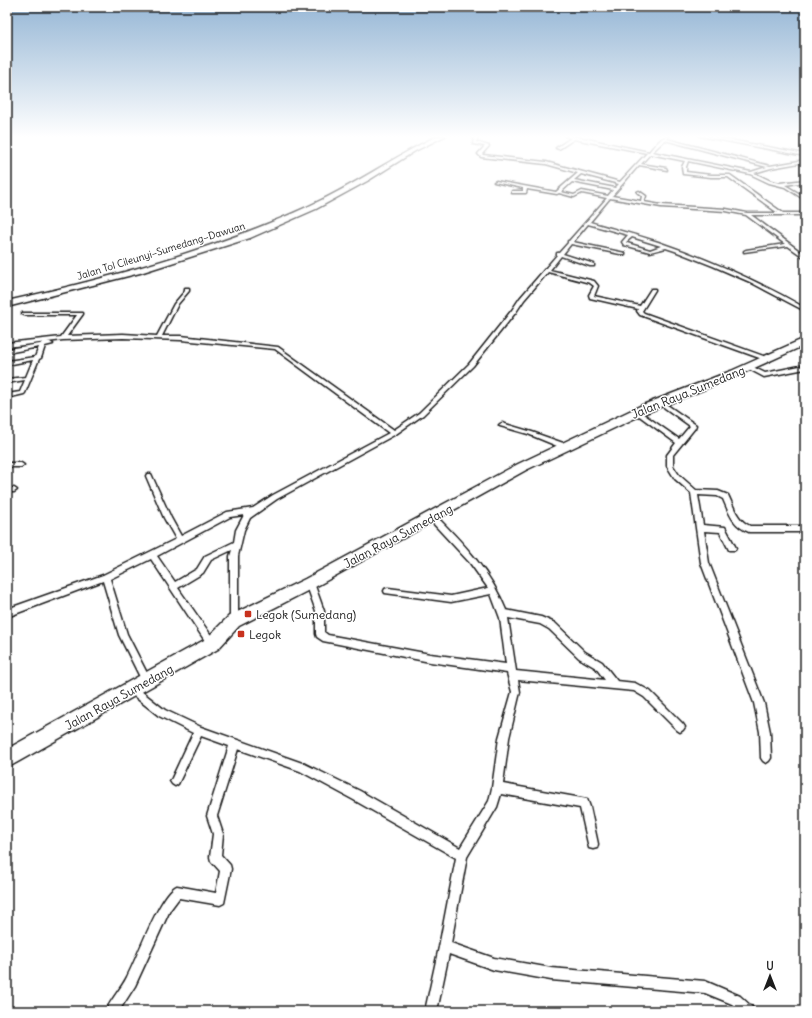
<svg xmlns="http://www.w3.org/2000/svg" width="812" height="1018" font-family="Delius,sans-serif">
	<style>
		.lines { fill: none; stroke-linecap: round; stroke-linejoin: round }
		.street-casing { stroke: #1c1c1c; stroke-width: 3 }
		.highway-casing { stroke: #1c1c1c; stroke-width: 3 }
		.street { fill: #fff; fill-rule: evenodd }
		.highway { fill: #fff; fill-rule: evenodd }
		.poi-dot { fill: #c8321e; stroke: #fff; stroke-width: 1.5 }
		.labels { text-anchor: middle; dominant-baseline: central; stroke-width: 3; stroke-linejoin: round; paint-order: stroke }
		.far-street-label { font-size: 10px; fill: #1c1c1c; stroke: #fff }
		.street-label { font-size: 12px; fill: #1c1c1c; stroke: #fff }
		.poi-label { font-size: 12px; fill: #1c1c1c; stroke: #fff; text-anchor: start }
	</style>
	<rect width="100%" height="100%" fill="#fff"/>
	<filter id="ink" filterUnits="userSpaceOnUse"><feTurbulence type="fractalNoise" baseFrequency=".025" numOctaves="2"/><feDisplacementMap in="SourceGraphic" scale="8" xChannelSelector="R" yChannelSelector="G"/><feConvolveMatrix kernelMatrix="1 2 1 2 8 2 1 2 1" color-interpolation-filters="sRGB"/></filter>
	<g filter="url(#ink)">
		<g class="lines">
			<defs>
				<g id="street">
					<path d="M475 136H478L476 142 489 146 482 154 483 155 546 162 620 182 647 153 574 139 559 149 556 148 571 138 565 136H573L649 152C654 146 661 137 669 136L667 139 770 166 805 160V162L771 168 754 173 771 181 780 183 805 180V182L785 185 805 197V200L785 187 769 183 750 174 688 161 686 167V172L711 175H730L783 213H805V215H751L805 255V258L788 246 744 252V251L746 250 785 244 746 215 726 211 661 207 610 198 590 222C612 229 635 234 658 242 708 259 758 281 805 308V311L750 282 713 266 675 251 666 248 650 252 624 245 622 242 628 235 588 224 573 242 625 253V255L571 244 563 254 594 264V266H590L561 256 550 270 594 281 598 286 594 296 640 306 651 289H655V290L642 311 644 313 769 358V360H765L640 315 637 311 638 309 590 298 589 295 594 286 590 283 548 272 524 300 516 312 473 366 423 415 396 434 277 499 250 518 244 530 238 556V621L237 624 234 625 231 624 230 621V556L232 550 211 560 203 573 178 588 215 641 216 644 215 647 212 648 209 647 151 559 110 579 127 634 150 679 151 682 150 685 147 686 144 685 119 635 103 581 7 617V609L103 575 176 539 164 518 146 476 147 474H151L152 476 171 518 181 536 227 512 253 508 273 495 389 433 275 349 181 340 123 338 63 340 7 347V343L61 337 77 315H24L22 314V313H83V314L67 336 123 334 157 336 174 304 185 291V288H189V291L178 304 162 336H181L278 347 394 430 419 413 469 364 512 310 520 298 557 255V253H559L568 243V241H569L607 198 582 193 574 197 559 193 557 194 527 189 526 193H512V191H523V188L494 182 496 181 556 192 578 173 546 164 481 157 478 154 485 146 473 144ZM665 140 767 167 751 172 652 152ZM650 154 685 161 682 167 683 174 711 177H728L778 213H747L726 209 661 205 644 202 646 196 639 191 637 192 642 196 641 201 612 196 639 165 667 170 666 168 641 164ZM581 174 619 184 615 188 574 180ZM572 182 613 190 608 196 582 191 574 195 561 192ZM632 237 661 246 650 250 627 243 626 242ZM244 515 236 530 234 542 205 556 197 569 175 582 157 556 230 517Z"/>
					<path d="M700 136H708L805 154V156Z"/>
					<path d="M43 342H50L53 344 45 346 41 358 39 359 25 393 24 394 7 398V394L20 392 25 380 7 383V379L26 377 33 360 7 365V361L35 357 39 347 7 353V349L40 344Z"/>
					<path d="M749 365 765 373 805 365V369L764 377 747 368 746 367Z"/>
					<path d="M660 400 696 425 695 428 673 455V466L679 475 696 490 718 491 728 495C734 507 737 520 750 526H805V532H749C733 526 729 513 723 499L717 496 698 495 703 525 725 527 736 548 735 550H729L720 532 704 531 709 563 764 703 770 732 771 758 769 761 766 763 763 761 761 758 760 732 754 703 701 563 691 493 675 479 667 466V455L676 443 634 412 637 410 639 411 679 439 690 426 658 403 657 402Z"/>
					<path d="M502 423 532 432 566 444 567 446 566 448H562L528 434 500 426 499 425 500 424Z"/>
					<path d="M7 463H21L24 465 21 467H7Z"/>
					<path d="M7 488H14L17 490 14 492H7Z"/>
					<path d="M432 514 435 515C463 543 491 572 506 610L541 617 555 623 585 652 602 662 617 681 635 683 650 691 683 724 685 727 683 730 680 732 677 730 644 697 634 691 518 680 520 692 509 738 503 784 587 799 590 807 598 844 597 848 593 849 589 848 580 808 501 794 497 807 467 857 451 943 494 958 551 968 705 981 740 996 752 1007 754 1011H739L732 1004 705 993 551 980 494 970 449 954 437 1011H425L439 947 456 858 352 799 300 771 238 749 217 816 223 834 221 855 230 865 231 869 224 903 220 905 179 898 170 910 135 986 119 1011H106C111 999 121 989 127 977 137 959 160 893 177 886L216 893 220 871 211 861 210 857 213 834 207 816 229 746 201 736 178 784 175 786 172 784 170 781 172 778 193 733 159 716 130 693 129 690 130 687 133 686 136 687 165 710 201 727 305 764 360 791 460 848 489 801 492 788 499 738 512 692 507 673 430 662 323 641 317 637 316 634V611L306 583 307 581 310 580 313 581 314 583 324 611V632L328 635 430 654 506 664 500 618 491 594 451 602 385 593 384 591 385 589 388 588 451 596 488 588 470 563 429 519 428 517 429 515ZM508 618 540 624 549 629 579 658 596 668 605 680 516 671Z"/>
				</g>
				<g id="highway">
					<path d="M437 136H445L415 151 369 180 316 209 250 238 140 273 7 307V301C110 278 213 250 309 206 354 186 393 157 437 136Z"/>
					<path d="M805 338V345L739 375 648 412 526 470 315 587 239 626 218 649 7 768V749L206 639 229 616 305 579 518 464 640 406 731 371Z"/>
				</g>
			</defs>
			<!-- street casing -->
			<use href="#street" class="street-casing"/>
			<!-- highway casing -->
			<use href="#highway" class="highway-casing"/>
			<!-- street -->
			<use href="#street" class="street"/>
			<!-- highway -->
			<use href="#highway" class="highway"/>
		</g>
	</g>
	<!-- sky -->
	<linearGradient id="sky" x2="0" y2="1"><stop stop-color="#95b6d5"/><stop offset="0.49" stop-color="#fff"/><stop offset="1" stop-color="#fff" stop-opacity="0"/></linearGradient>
	<rect width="812" height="279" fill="url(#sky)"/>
	<!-- markers -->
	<g class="poi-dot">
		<rect x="244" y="610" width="8" height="8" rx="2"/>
		<rect x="237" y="630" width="8" height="8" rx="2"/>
	</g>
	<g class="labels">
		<!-- far-street labels -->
		<g class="far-street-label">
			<text transform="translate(161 251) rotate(-17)">Jalan Tol Cileunyi–Sumedang–Dawuan</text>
		</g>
		<!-- street labels -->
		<g class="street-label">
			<text transform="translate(688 392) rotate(-22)">Jalan Raya Sumedang</text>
			<text transform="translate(398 536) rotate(-28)">Jalan Raya Sumedang</text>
			<text transform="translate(119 697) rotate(-29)">Jalan Raya Sumedang</text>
		</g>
		<!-- poi labels -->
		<g class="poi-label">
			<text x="256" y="614">Legok (Sumedang)</text>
			<text x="249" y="634">Legok</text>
		</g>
	</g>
	<!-- margin -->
	<rect width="812" height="1018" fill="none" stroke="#fff" stroke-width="24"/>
	<rect x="12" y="12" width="788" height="994" fill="none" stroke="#1c1c1c" stroke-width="1.5" filter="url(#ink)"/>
	<!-- north arrow -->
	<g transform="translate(770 976)" stroke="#ffffff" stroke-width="3" paint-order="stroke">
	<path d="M0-3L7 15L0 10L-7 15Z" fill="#1c1c1c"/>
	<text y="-6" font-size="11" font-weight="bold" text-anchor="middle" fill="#1c1c1c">U</text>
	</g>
</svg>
